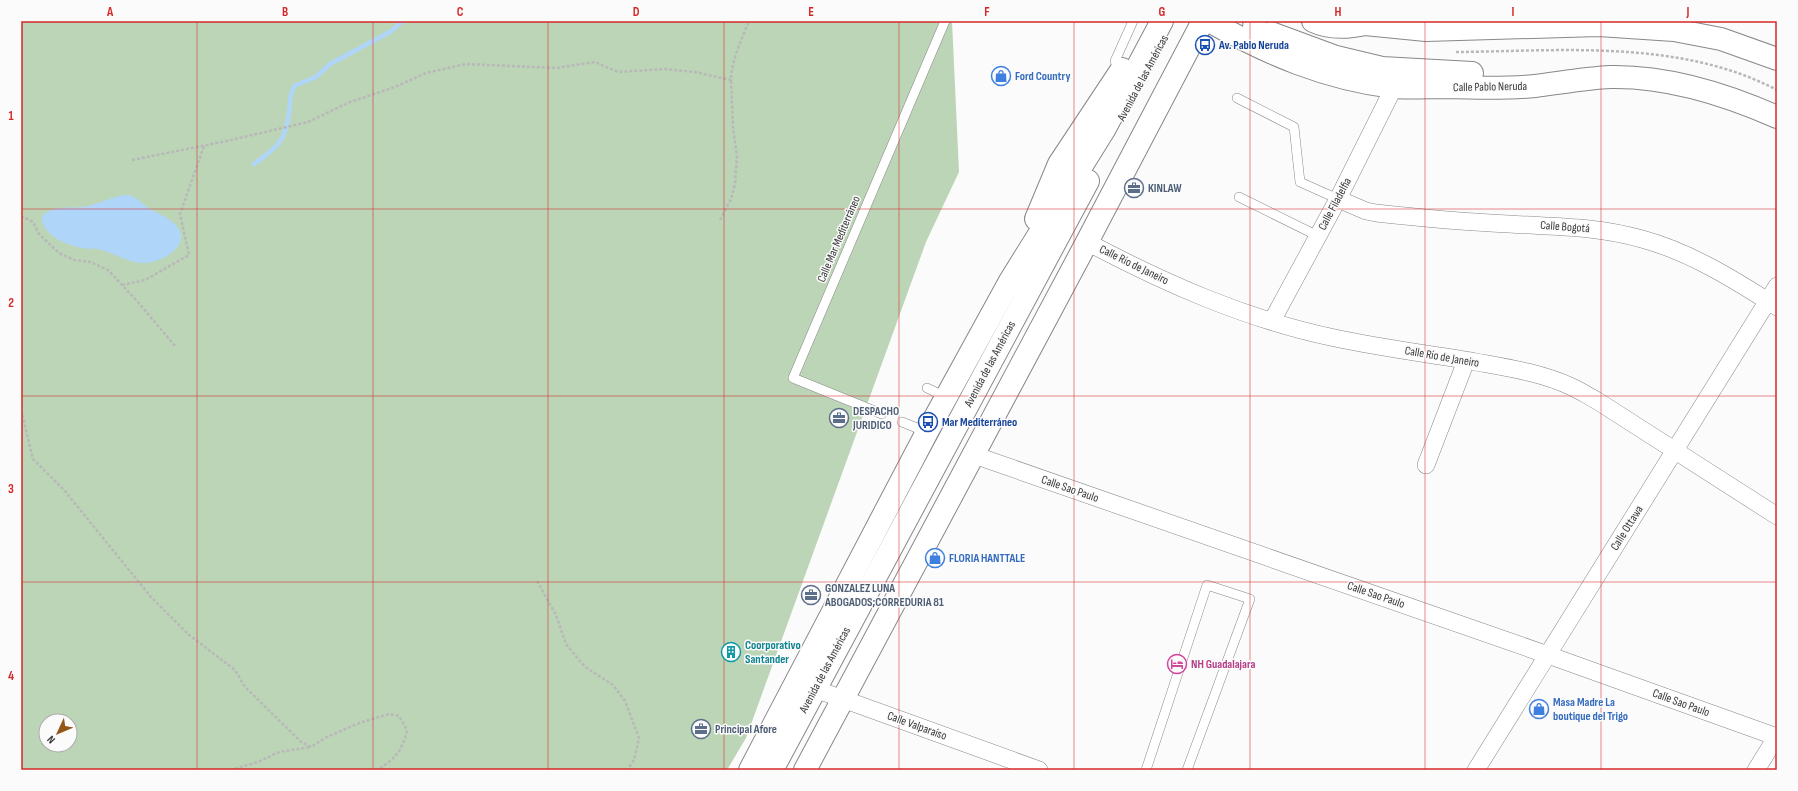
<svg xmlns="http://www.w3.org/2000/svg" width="1798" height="791" font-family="'Sofia Sans Condensed',sans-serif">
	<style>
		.green { fill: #bcd5b6; fill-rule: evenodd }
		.water { fill: #afd5f9 }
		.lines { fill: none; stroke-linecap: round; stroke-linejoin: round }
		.stream { stroke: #afd5f9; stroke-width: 4.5 }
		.service-casing { stroke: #88888a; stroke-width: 10 }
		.minor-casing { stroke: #88888a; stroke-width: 18 }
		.secondary-casing { stroke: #88888a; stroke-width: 24 }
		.path { stroke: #b8b8b9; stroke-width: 2.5; stroke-dasharray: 3 2; stroke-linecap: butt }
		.service { stroke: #fff; stroke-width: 9 }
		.minor { stroke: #fff; stroke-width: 17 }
		.secondary { stroke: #fff; stroke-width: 22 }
		.grid { fill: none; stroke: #d62828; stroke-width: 1; stroke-opacity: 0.55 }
		.labels { text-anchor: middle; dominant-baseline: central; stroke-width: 3; stroke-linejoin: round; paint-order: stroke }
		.transit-label { font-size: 12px; font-weight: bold; fill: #164399; stroke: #fbfbfc; text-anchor: start }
		.shop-label { font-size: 12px; font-weight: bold; fill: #366cbe; stroke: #fbfbfc; text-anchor: start }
		.street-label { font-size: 12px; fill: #39393a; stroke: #fbfbfc }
		.service-label { font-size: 12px; font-weight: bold; fill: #4e5e75; stroke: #fbfbfc; text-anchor: start }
		.culture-label { font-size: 12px; font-weight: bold; fill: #0d838f; stroke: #fbfbfc; text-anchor: start }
		.hotel-label { font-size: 12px; font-weight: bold; fill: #b23c85; stroke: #fbfbfc; text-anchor: start }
		.neatline { fill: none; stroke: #d62828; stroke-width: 1.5 }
		.grid-label { font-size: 13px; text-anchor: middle; font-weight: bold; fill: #d62828 }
	</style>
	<rect width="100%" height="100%" fill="#fbfbfc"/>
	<!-- green -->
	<path class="green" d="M21 21H952L959 172 926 242 746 738 727 770H21ZM46 721H70V745H46Z"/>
	<!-- water -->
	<path class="water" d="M124 195C128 195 133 196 136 198 141 202 145 206 150 209 157 213 165 216 171 221 197 240 168 261 146 263 128 264 114 252 97 249 94 248 91 249 88 249 72 247 40 237 42 216 56 203 71 210 88 206 100 203 112 197 124 195Z"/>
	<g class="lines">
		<!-- stream -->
		<path class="stream" d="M254 164C276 148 286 141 289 113 290 103 290 94 294 86L316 77 330 64 390 32 403 21"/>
		<defs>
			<g id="service">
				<path d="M1119 71 1115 61 1133 21"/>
				<path d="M1237 98 1294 127 1300 182 1338 199"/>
				<path d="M1239 197 1318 236"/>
				<path d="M927 388 946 397"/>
				<path d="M882 414 793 378 945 21"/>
				<path d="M902 422 927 432"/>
				<path d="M1146 770 1207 585 1250 599 1187 770"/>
			</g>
			<g id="minor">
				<path d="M1338 199 1366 211 1376 213C1421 218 1465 222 1509 224 1557 227 1595 226 1642 239 1690 252 1735 280 1777 307"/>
				<path d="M1087 242C1166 284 1248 320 1335 338 1382 348 1429 354 1476 362 1509 368 1542 373 1572 387 1581 391 1588 396 1596 400L1777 516"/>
				<path d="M1272 321 1338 199 1394 87"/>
				<path d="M974 455 1548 655 1777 737"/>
				<path d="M1426 465 1466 361"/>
				<path d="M804 685 1039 770"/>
				<path d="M1476 770 1777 286"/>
				<path d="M1756 770 1777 736"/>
			</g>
			<g id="secondary">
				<path d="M1209 21C1268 54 1326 79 1393 87 1410 88 1428 87 1445 87 1475 88 1506 89 1535 86 1560 83 1586 78 1611 77 1669 76 1725 94 1777 117"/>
				<path d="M1255 21C1251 33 1263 44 1271 52"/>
				<path d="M1313 21C1330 29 1347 28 1365 24"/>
				<path d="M1354 21 1365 24 1426 30 1599 25 1674 30 1721 39 1777 59"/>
				<path d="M1271 33 1336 57 1382 68 1472 73"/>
				<path d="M1036 219 1059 164 1122 69"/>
				<path d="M750 770 927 432 1010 281 1104 130 1162 21"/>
				<path d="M772 770 1088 181"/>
				<path d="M805 770 1087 242 1203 21"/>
			</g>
		</defs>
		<!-- service casing -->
		<use href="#service" class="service-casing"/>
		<!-- minor casing -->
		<use href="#minor" class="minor-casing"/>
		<!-- secondary casing -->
		<use href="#secondary" class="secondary-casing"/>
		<!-- path -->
		<g class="path">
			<path d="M1456 52C1562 51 1680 39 1777 90"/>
			<path d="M132 160 222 142 308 122 350 102 395 87 426 73 466 64 556 68 595 62 618 72 665 69 695 72 731 80C731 62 742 38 749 21"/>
			<path d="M21 216 33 222 39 234 59 253 74 260 90 262 108 270 137 301 176 347"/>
			<path d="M720 220 731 199 735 184 737 156 733 128 731 80"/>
			<path d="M122 285 145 280 189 255 180 214 204 146"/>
			<path d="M21 410 33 459 64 490 151 597 189 635 235 670 245 687 301 742 311 747 325 738 359 723 389 714 399 716 407 730C403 750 394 761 376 770"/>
			<path d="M537 581 556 615 566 644 585 667 613 685 625 701 639 738 634 760 627 770"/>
			<path d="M230 770 258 762 279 752 311 747"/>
		</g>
		<!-- service -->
		<use href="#service" class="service"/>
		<!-- minor -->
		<use href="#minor" class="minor"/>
		<!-- secondary -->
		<use href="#secondary" class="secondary"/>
	</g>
	<!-- grid -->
	<path class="grid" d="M197 21V770M373 21V770M548 21V770M724 21V770M899 21V770M1074 21V770M1250 21V770M1425 21V770M1601 21V770M21 209H1777M21 396H1777M21 582H1777"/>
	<!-- icons -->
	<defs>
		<symbol id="bus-ring" viewBox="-11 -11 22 22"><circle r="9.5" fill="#fbfbfc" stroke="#1a4fb4" stroke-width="1.5"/><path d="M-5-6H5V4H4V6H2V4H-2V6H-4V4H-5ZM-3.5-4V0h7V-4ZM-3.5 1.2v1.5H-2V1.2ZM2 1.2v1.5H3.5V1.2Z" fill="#1a4fb4"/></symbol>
		<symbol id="shop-ring" viewBox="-11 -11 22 22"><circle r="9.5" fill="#fbfbfc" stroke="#3f7fe0" stroke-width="1.5"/><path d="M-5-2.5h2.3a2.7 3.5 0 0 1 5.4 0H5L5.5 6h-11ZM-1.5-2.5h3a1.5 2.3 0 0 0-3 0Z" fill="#3f7fe0"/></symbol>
		<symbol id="office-ring" viewBox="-11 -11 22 22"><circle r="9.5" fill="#fbfbfc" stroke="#5c6f8a" stroke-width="1.5"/><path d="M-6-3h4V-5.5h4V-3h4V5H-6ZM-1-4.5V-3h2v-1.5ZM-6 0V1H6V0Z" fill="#5c6f8a"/></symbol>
		<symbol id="building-ring" viewBox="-11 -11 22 22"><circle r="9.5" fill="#fbfbfc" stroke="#0f9aa8" stroke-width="1.5"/><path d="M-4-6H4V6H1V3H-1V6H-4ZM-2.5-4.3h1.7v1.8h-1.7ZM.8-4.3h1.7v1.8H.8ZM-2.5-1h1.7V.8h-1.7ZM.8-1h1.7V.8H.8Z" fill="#0f9aa8"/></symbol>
		<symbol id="hotel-ring" viewBox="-11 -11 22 22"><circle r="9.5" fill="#fbfbfc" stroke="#d1479c" stroke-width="1.5"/><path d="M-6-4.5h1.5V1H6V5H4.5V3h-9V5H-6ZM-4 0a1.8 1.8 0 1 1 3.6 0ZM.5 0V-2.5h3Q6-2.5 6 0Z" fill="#d1479c"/></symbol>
	</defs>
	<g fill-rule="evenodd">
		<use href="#bus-ring" x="1194" y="34" width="22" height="22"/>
		<use href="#shop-ring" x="990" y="65" width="22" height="22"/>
		<use href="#office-ring" x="1123" y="177" width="22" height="22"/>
		<use href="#office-ring" x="828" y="407" width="22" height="22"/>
		<use href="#bus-ring" x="917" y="411" width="22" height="22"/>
		<use href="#shop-ring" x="924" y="547" width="22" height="22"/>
		<use href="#office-ring" x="800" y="584" width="22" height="22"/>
		<use href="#building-ring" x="720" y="641" width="22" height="22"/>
		<use href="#hotel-ring" x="1166" y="653" width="22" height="22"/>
		<use href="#shop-ring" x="1528" y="698" width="22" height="22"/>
		<use href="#office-ring" x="690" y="718" width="22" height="22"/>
	</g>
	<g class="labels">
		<!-- transit labels -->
		<g class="transit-label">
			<text x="1219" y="45">Av. Pablo Neruda</text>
			<text x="942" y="422">Mar Mediterráneo</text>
		</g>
		<!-- shop labels -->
		<g class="shop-label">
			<text x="1015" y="76">Ford Country</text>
			<text x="949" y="558">FLORIA HANTTALE</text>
			<text x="1553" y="702">Masa Madre La<tspan x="1553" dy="14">boutique del Trigo</tspan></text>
		</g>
		<!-- street labels -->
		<g class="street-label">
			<text transform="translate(1143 78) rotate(-62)">Avenida de las Américas</text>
			<text transform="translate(1490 87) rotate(-1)">Calle Pablo Neruda</text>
			<text transform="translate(1335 204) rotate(-62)">Calle Filadelfia</text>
			<text transform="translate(1565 227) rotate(4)">Calle Bogotá</text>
			<text transform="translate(839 239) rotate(-67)">Calle Mar Mediterráneo</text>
			<text transform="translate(1134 265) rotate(26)">Calle Río de Janeiro</text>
			<text transform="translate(1442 357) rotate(10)">Calle Río de Janeiro</text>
			<text transform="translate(990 364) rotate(-62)">Avenida de las Américas</text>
			<text transform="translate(1070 489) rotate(19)">Calle Sao Paulo</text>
			<text transform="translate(1627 528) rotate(-58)">Calle Ottawa</text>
			<text transform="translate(1376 595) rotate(19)">Calle Sao Paulo</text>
			<text transform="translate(825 670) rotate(-62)">Avenida de las Américas</text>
			<text transform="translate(1681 703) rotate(20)">Calle Sao Paulo</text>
			<text transform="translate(917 726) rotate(20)">Calle Valparaíso</text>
		</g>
		<!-- service labels -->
		<g class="service-label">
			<text x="1148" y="188">KINLAW</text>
			<text x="853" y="411">DESPACHO<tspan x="853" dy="14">JURIDICO</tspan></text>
			<text x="825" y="588">GONZALEZ LUNA<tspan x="825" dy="14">ABOGADOS;CORREDURIA 81</tspan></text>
			<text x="715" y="729">Principal Afore</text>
		</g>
		<!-- culture labels -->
		<g class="culture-label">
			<text x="745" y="645">Coorporativo<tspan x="745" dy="14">Santander</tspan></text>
		</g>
		<!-- hotel labels -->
		<g class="hotel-label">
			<text x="1191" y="664">NH Guadalajara</text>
		</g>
	</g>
	<!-- border -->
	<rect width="1798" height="791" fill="none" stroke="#fbfbfc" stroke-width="44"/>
	<!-- north arrow -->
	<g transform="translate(58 733) rotate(226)"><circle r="19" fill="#fbfbfc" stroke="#adadae"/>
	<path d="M0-3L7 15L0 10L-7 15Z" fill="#925617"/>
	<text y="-6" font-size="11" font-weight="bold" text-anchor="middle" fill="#39393a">N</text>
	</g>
	<rect x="22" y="22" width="1754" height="747" class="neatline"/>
	<g class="grid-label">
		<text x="110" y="16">A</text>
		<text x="285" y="16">B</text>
		<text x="460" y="16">C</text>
		<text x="636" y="16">D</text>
		<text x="811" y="16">E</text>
		<text x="987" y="16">F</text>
		<text x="1162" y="16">G</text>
		<text x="1338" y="16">H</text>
		<text x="1513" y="16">I</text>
		<text x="1688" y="16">J</text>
		<text x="11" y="120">1</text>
		<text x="11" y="307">2</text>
		<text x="11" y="493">3</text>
		<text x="11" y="680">4</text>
	</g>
</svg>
